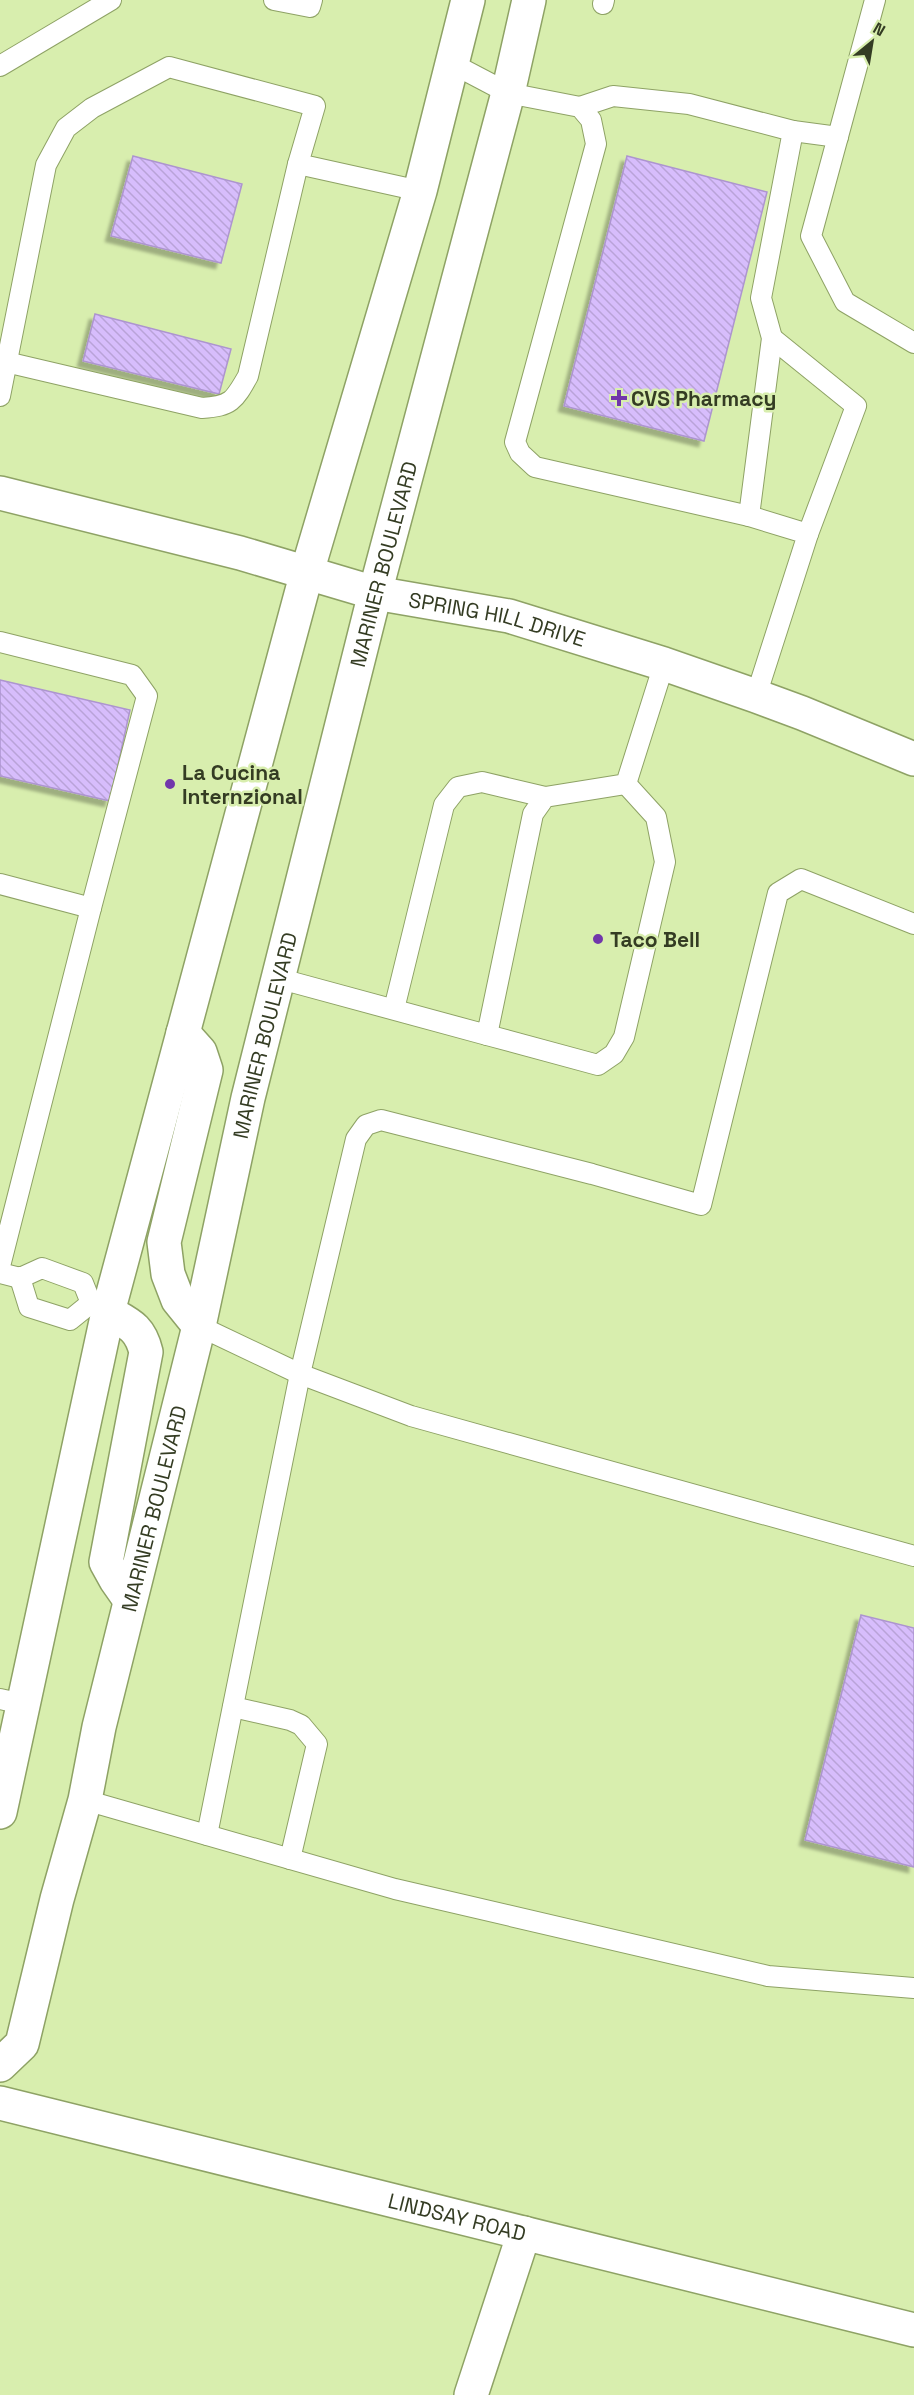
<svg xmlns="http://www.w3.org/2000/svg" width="914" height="2395" font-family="'Space Grotesk',sans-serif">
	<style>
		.building { fill: url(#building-back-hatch); stroke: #ad95cf; stroke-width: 1.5; filter: url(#shadow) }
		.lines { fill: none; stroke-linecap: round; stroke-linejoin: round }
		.lane-casing { stroke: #8ea265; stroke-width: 22 }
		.street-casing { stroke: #8ea265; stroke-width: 36 }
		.secondary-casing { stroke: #8ea265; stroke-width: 36 }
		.lane { stroke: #fff; stroke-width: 20 }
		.street { stroke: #fff; stroke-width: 33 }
		.secondary { stroke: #fff; stroke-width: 33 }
		.poi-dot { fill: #7136ab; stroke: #d8eeae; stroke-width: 2 }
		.labels { text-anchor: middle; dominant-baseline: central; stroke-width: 5; stroke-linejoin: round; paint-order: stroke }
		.poi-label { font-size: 21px; font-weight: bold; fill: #343c23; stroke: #d8eeae; text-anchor: start }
		.street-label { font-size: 21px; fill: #343c23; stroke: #d8eeae }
	</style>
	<defs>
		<pattern id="building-back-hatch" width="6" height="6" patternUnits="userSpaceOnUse" patternTransform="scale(1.5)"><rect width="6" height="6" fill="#d7bdfc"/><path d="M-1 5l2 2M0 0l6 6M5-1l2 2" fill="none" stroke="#b9a3d8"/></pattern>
		<filter id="shadow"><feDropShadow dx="-5.5" dy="5.5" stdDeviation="1.5" flood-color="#0004"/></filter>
	</defs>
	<rect width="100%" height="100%" fill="#d8eeae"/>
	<!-- building -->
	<g class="building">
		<path d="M133 156 242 184 221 263 111 236Z"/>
		<path d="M627 156 767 192 704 441 564 406Z"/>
		<path d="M95 314 231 349 219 394 83 361Z"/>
		<path d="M0 680 130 710 110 801 0 776Z"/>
		<path d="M861 1615 914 1628V1867L805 1840Z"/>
	</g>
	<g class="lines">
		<defs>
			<g id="lane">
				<path d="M274 0 310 7 312 0"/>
				<path d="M875 0 811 236 845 302 914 343"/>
				<path d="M603 4 604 0"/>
				<path d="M451 63 508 93 580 107 591 120 596 144 515 442 520 453 535 467 749 516 808 534 756 696"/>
				<path d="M0 66 111 0"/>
				<path d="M580 107 613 96 689 104 793 131 761 298 772 338 749 516"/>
				<path d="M793 131 838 137"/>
				<path d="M772 338 856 406 808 534"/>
				<path d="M6 362 202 408C231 406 234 401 248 376L298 164"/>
				<path d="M0 396 46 165 66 128 92 108 169 67 315 106 298 164 420 191"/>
				<path d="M0 642 132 675 147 696 91 908 0 1266"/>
				<path d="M0 884 91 908"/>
				<path d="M277 978 487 1035 533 814 545 797 626 784 664 664"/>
				<path d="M394 1009 444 805 458 787 482 782 545 797"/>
				<path d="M487 1035 598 1065 614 1054 624 1037 665 862 656 817 626 784"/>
				<path d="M0 1273 20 1278 42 1268 83 1283 91 1303 108 1312"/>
				<path d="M20 1278 29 1307 70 1320 91 1303"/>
				<path d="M199 1326 300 1374 411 1416 914 1556"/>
				<path d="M0 1699 23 1704"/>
				<path d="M233 1707 290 1720 301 1725 317 1744 290 1859"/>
				<path d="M85 1800 395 1889 768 1976 914 1988"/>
				<path d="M207 1835 300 1374 356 1139 366 1125 381 1120 592 1174 701 1205 778 893 801 879 914 924"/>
			</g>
			<g id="street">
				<path id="s1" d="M0 2103 914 2330"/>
				<path d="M471 2395 524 2233"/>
			</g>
			<g id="secondary">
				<path id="s2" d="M0 493 240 553 375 593 509 616 664 664 756 696 802 713 914 759"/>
				<path d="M183 1033 200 1052 206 1070 164 1242 168 1274 178 1300 199 1326"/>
				<path d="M108 1312C129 1324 140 1327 146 1352L106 1562 116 1580 130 1600"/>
				<path d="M0 1812 108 1312 307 572 420 191 468 0"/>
				<path id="s3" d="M0 2065 22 2044 57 1899 85 1800 99 1727 199 1326 248 1098 375 593 508 93 529 0"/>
			</g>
		</defs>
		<!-- lane casing -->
		<use href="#lane" class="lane-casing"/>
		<!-- street casing -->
		<use href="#street" class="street-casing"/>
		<!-- secondary casing -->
		<use href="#secondary" class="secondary-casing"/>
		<!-- lane -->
		<use href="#lane" class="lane"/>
		<!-- street -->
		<use href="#street" class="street"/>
		<!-- secondary -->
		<use href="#secondary" class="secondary"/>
	</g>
	<!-- markers -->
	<g class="poi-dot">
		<path d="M616 389h6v6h6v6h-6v6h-6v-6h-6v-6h6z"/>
		<circle cx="170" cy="784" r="6"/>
		<circle cx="598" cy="939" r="6"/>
	</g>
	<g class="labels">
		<!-- poi labels -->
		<g class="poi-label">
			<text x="631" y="398">CVS Pharmacy</text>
			<text x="182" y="772">La Cucina<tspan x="182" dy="24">Internzional</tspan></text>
			<text x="610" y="939">Taco Bell</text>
		</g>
		<!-- street labels -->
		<g class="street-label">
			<text stroke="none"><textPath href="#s3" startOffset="1554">MARINER BOULEVARD</textPath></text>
			<text stroke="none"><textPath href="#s2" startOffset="513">SPRING HILL DRIVE</textPath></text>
			<text stroke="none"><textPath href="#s3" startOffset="1068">MARINER BOULEVARD</textPath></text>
			<text stroke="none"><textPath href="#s3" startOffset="582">MARINER BOULEVARD</textPath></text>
			<text stroke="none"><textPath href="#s1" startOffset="471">LINDSAY ROAD</textPath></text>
		</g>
	</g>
	<!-- north arrow -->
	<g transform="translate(872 42) rotate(30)" stroke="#d8eeae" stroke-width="4.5" paint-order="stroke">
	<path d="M0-4.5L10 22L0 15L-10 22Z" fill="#343c23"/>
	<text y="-9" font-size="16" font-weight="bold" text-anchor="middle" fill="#343c23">N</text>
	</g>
</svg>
